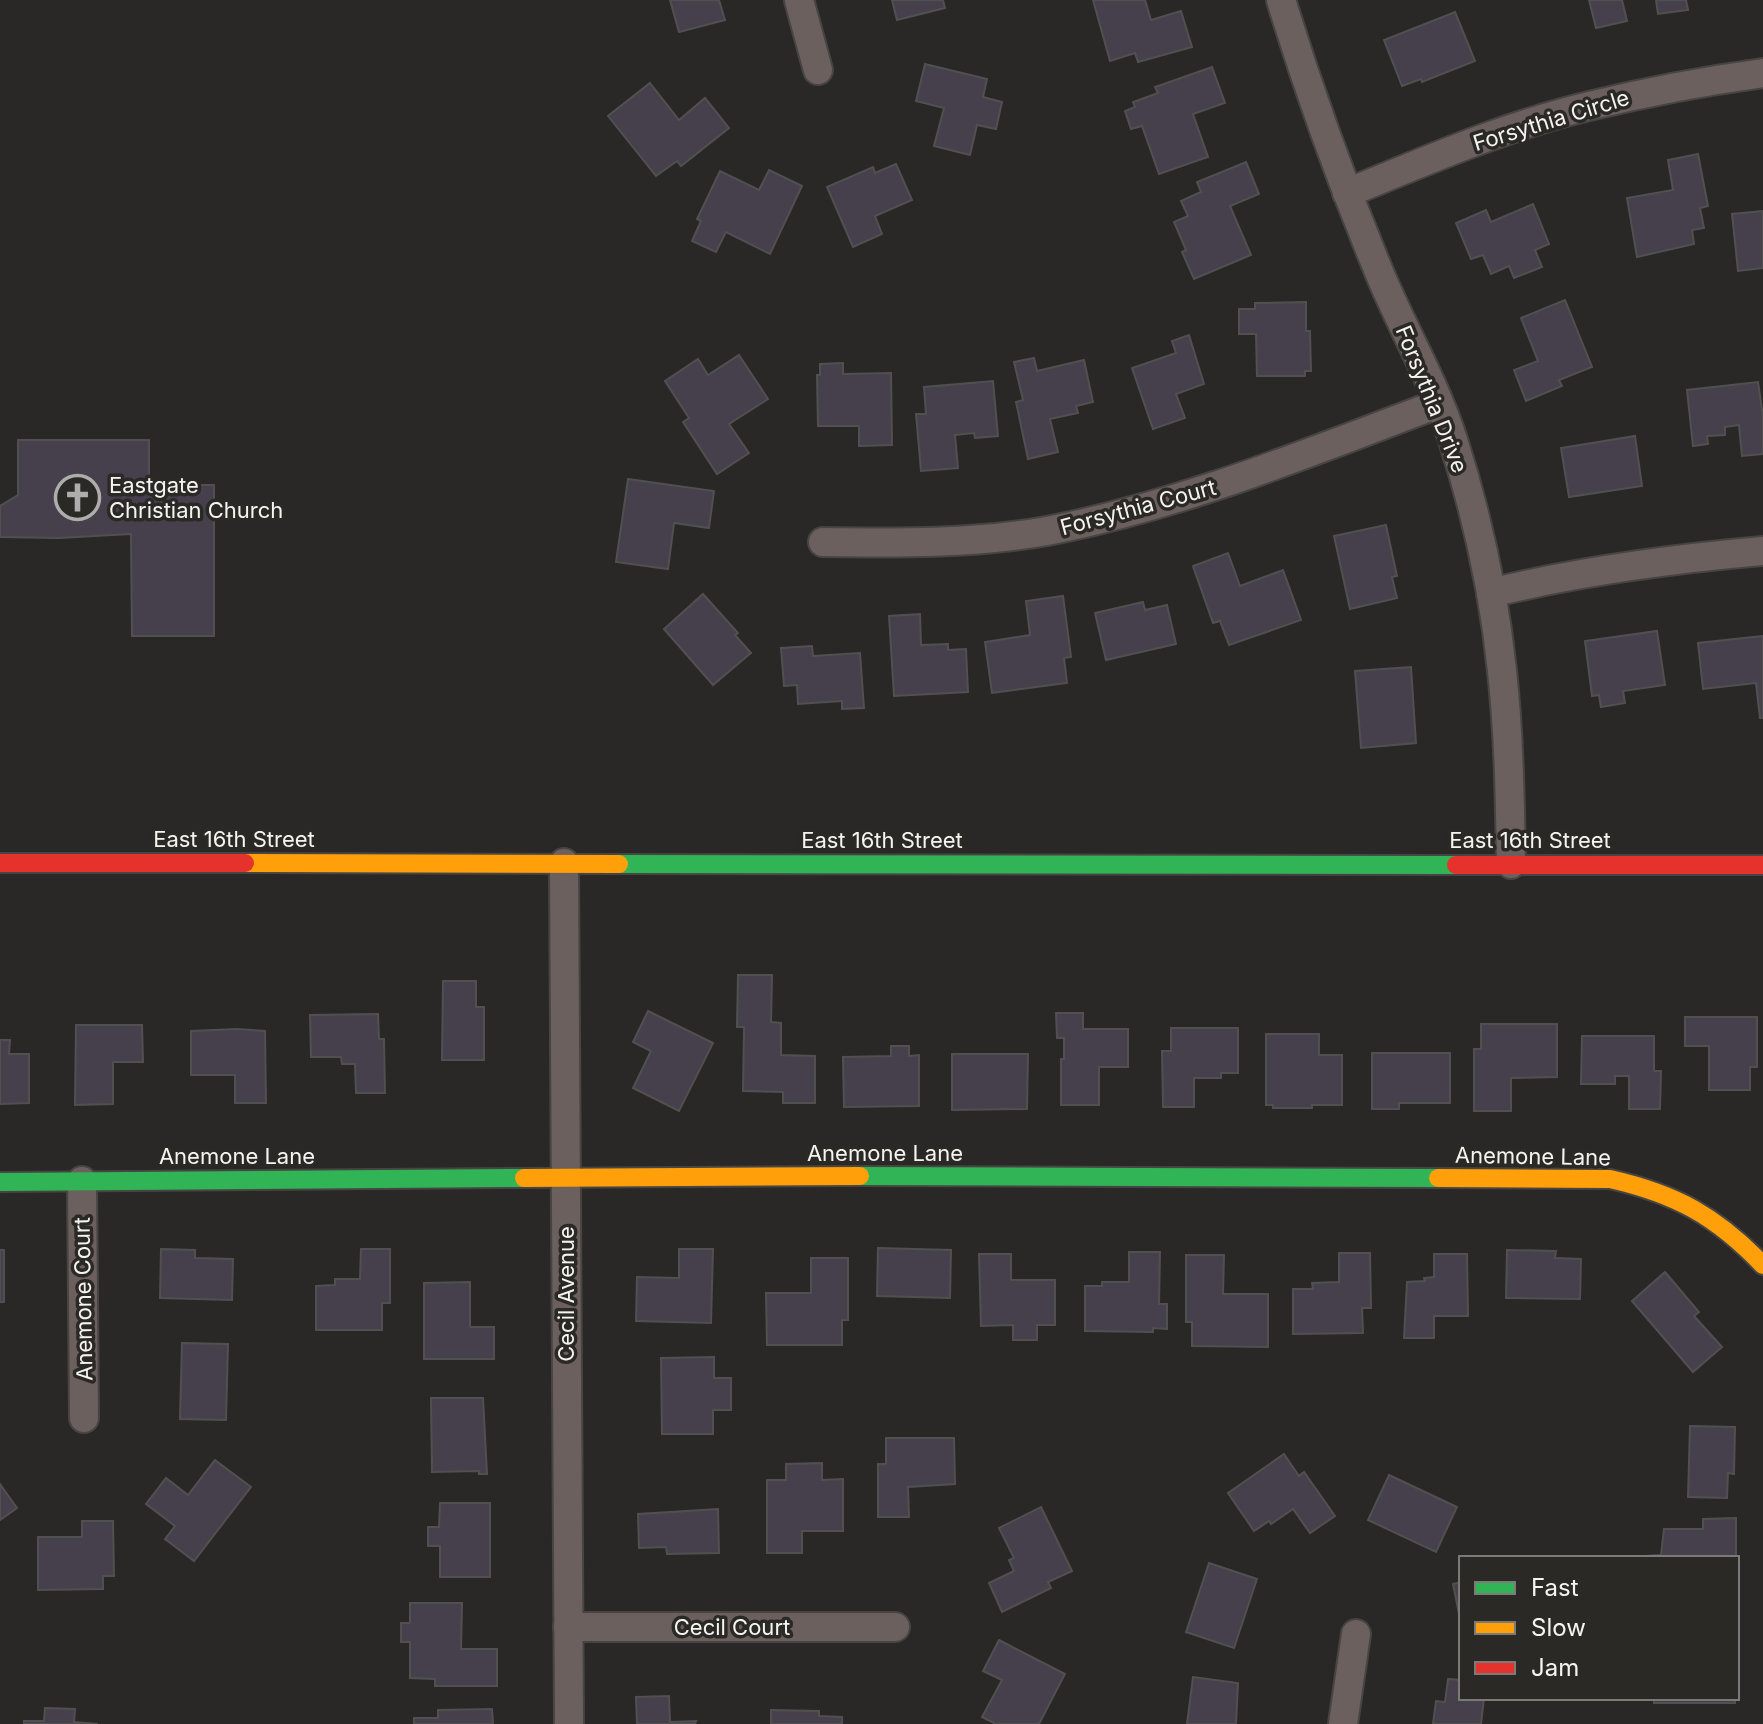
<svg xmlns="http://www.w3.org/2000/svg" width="1763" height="1724" font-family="Inter,sans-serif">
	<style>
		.building { fill: #46404d; stroke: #515050; stroke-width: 2 }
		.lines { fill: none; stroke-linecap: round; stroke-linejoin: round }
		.street-casing { stroke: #464543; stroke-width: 32 }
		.fast-casing { stroke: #464543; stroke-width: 22 }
		.slow-casing { stroke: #464543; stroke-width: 22 }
		.jam-casing { stroke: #464543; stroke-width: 22 }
		.street { stroke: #6c605f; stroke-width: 28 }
		.fast { stroke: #30b455; stroke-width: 18 }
		.slow { stroke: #ff9f0a; stroke-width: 18 }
		.jam { stroke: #e5322d; stroke-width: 18 }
		.labels { text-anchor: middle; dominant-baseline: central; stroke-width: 7; stroke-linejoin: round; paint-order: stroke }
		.street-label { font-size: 22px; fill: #f6f4f2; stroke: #2b2925 }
		.poi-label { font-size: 22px; fill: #f6f4f2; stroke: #2b2925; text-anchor: start }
	</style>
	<rect width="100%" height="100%" fill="#2a2826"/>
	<!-- building -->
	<g class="building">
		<path d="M670 0H719L725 20 679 32Z"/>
		<path d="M892 0H943L945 8 897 20Z"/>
		<path d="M1093 0H1145L1151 20 1181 11 1192 47 1138 62 1135 53 1110 61Z"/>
		<path d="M1589 0H1622L1627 21 1596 28Z"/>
		<path d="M1656 0H1686L1688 10 1658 14Z"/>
		<path d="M1455 12 1475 61 1422 82 1421 79 1402 86 1384 40Z"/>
		<path d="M925 64 987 79 983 97 1002 102 996 129 977 125 970 155 934 146 944 108 916 101Z"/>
		<path d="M1212 67 1225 103 1193 114 1208 157 1159 174 1142 126 1131 129 1125 111 1135 107 1133 102 1158 93 1155 87Z"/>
		<path d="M650 83 679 120 705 98 729 128 681 166 677 161 656 176 608 116Z"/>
		<path d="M1698 154 1708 206 1700 208 1704 228 1692 230 1694 244 1637 257 1627 198 1673 190 1668 160Z"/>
		<path d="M1246 162 1259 194 1230 206 1251 255 1194 279 1182 252 1186 250 1174 222 1188 216 1181 201 1201 192 1197 182Z"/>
		<path d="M896 164 912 200 875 216 882 234 853 247 827 187 873 167 875 173Z"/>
		<path d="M769 170 802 186 770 254 726 232 716 252 692 241 701 221 697 219 720 171 759 190Z"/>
		<path d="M1533 204 1549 244 1535 250 1542 267 1514 278 1509 266 1491 274 1483 255 1471 259 1456 223 1486 210 1491 222Z"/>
		<path d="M1763 211V268L1738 271 1732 214Z"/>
		<path d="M1565 300 1592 367 1559 380 1562 386 1526 401 1514 370 1538 361 1521 318Z"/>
		<path d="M1306 302V331H1310L1311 371H1305V376H1257L1256 334H1239V309H1255V303Z"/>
		<path d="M1189 335 1204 384 1176 394 1185 418 1153 429 1132 368 1176 353 1172 341Z"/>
		<path d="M739 355 768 399 729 424 749 453 717 474 683 422 689 418 665 381 698 359 708 375Z"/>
		<path d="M1034 358 1037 371 1084 360 1093 402 1076 406 1078 413 1050 419 1058 452 1028 459 1016 402 1023 400 1014 362Z"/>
		<path d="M843 363V374L891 373 892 445 859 446V426H818L817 375H820V364Z"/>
		<path d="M993 381 998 436 975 438 974 433 955 435 958 468 921 471 916 414H926L924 387Z"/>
		<path d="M1758 382 1763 416V454L1742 456 1739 425 1725 427V435L1707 436 1708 444 1693 446 1687 390Z"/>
		<path d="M1635 436 1642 486 1569 497 1561 448Z"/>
		<path d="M18 440H149V485H214V636H132L131 534 59 538 0 537V506L18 495Z"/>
		<path d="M628 479 714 491 709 528 674 523 668 569 616 562Z"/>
		<path d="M1386 525 1397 576 1392 577 1397 598 1350 609 1334 536Z"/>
		<path d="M1228 553 1240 586 1283 570 1301 620 1229 645 1220 621 1213 623 1193 566Z"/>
		<path d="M703 594 738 633 735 635 751 653 713 685 664 629Z"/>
		<path d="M1063 596 1071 657 1064 658 1067 683 992 693 985 642 1030 635 1026 601Z"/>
		<path d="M1143 602 1145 610 1167 605 1176 644 1106 660 1095 613Z"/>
		<path d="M920 614 921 645 948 644V650L966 649 968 692 894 696 889 616Z"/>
		<path d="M1657 631 1665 685 1623 691 1625 703 1601 707 1599 695 1592 696 1585 641Z"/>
		<path d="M1763 636V718H1760L1756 683 1703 689 1698 643Z"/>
		<path d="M812 646 813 656 860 653 864 708 842 709V701L798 704 797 685 784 686 781 648Z"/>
		<path d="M1411 667 1416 743 1361 748 1355 671Z"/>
		<path d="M738 975H772L771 1022 781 1023V1055L815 1056V1103H783V1092L743 1091 744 1027H737Z"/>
		<path d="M443 981H476V1007H484V1060H442Z"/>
		<path d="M648 1011 713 1043 679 1111 633 1088 651 1051 633 1042Z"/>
		<path d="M1056 1013H1083V1029H1128V1067H1099V1105H1061V1059H1064V1038H1057Z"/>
		<path d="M378 1014 379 1039H384L385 1093H356L355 1064H342L341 1057H311L310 1015Z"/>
		<path d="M1685 1017H1757V1067H1750V1090H1709V1046H1685Z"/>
		<path d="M1481 1024H1557V1077L1511 1078V1111H1474V1049H1481Z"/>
		<path d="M76 1025H142L143 1062H113V1104L75 1105Z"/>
		<path d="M1171 1028H1238V1073H1221V1078H1194V1107H1163L1162 1051H1171Z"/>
		<path d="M237 1029 265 1031 266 1103H235V1075H191V1031Z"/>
		<path d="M1266 1034H1319V1055H1342V1105H1312V1108H1273V1105H1266Z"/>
		<path d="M1582 1036H1654V1071H1661L1660 1109H1629V1076H1615V1084H1581Z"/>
		<path d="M0 1040H10L9 1054H29V1103L0 1104Z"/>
		<path d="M891 1046H909V1056L919 1055V1106L844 1107 843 1057 891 1056Z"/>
		<path d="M1372 1053H1450V1103H1399V1109H1372Z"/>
		<path d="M952 1054H1028L1027 1109 952 1110Z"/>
		<path d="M878 1248 951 1250 950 1298 877 1296Z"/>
		<path d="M161 1249 195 1250V1258L233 1259 232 1300 160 1298Z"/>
		<path d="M361 1249H390V1303H382V1330H316V1286L335 1285V1279H360Z"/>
		<path d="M679 1249H713L711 1323 636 1321 637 1277 679 1278Z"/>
		<rect x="0" y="1250" width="4" height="52"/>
		<path d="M1507 1250 1556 1251 1555 1258 1581 1259 1580 1299 1506 1298Z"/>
		<path d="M1129 1252H1160L1159 1304H1167V1329L1153 1328V1332L1085 1331V1286H1102V1282H1129Z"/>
		<path d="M1339 1253H1370L1371 1308H1362L1363 1333 1293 1334V1289H1313L1312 1283 1339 1282Z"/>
		<path d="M979 1254H1011V1280H1055V1325H1037V1340H1013V1325L981 1326Z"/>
		<path d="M1434 1254H1467L1468 1316H1434V1338H1404L1407 1282 1425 1281 1424 1278 1434 1277Z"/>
		<path d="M1186 1255H1224L1223 1294H1268V1347L1192 1346V1322H1186Z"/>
		<path d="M811 1258H848V1320H842V1345H767L766 1293H811Z"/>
		<path d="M1665 1272 1699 1312 1694 1316 1722 1347 1693 1372 1632 1301Z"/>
		<path d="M470 1282V1327H494V1359H424V1283Z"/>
		<path d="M182 1343 228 1344 226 1420 180 1419Z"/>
		<path d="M714 1357V1378H731V1410H713V1434H662L661 1358Z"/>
		<path d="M431 1398H483L487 1474H479V1471L432 1472Z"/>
		<path d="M1690 1426 1735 1427 1734 1474 1728 1473 1727 1498 1688 1497Z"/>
		<path d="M886 1438H954L955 1484 908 1487 909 1517H878V1464H886Z"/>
		<path d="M1284 1454 1299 1476 1304 1472 1335 1516 1310 1533 1293 1509 1271 1524 1269 1521 1254 1531 1228 1493Z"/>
		<path d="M215 1460 251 1487 194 1561 165 1539 175 1526 146 1504 166 1478 188 1495Z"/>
		<path d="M822 1463V1480L843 1479V1531H802V1553H767V1480H786V1464Z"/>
		<path d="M1389 1475 1457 1507 1436 1552 1368 1520Z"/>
		<path d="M0 1484 17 1508 0 1520Z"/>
		<path d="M440 1503H490V1577H440V1546H428V1527H439Z"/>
		<path d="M1041 1507 1072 1571 1048 1582 1051 1588 1002 1612 989 1583 1014 1571 1009 1560 1014 1558 999 1528Z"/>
		<path d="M718 1509 719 1553 667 1554 666 1547 639 1548 638 1514Z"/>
		<path d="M1736 1518V1558H1646V1556L1661 1555 1664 1529H1703V1519Z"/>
		<path d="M82 1521H113L114 1576H103V1589L38 1590V1537H82Z"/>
		<path d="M1209 1563 1257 1579 1234 1648 1186 1632Z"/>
		<path d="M1461 1582V1613L1459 1614 1453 1584Z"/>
		<path d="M410 1603H462L461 1649H497V1686H435V1679L410 1678V1642H401V1623H410Z"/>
		<path d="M999 1640 1065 1674 1039 1724H996L982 1717 1002 1680 983 1671Z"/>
		<path d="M1193 1677 1238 1683 1236 1724H1187Z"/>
		<path d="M1448 1679 1461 1680V1698H1484L1481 1724H1433L1436 1701 1445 1702Z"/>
		<path d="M669 1696 670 1722 696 1721 695 1724H637L636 1697Z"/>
		<rect x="1654" y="1698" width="81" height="5"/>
		<path d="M45 1708 75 1709 74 1722 98 1724H24V1721H44Z"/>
		<path d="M492 1709 493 1724H414V1718H438V1710Z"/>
		<path d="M771 1710 819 1711V1716L842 1717V1724H771Z"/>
	</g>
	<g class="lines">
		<defs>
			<g id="street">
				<path d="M799 0 818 70"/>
				<path d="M1281 0C1310 95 1344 188 1382 279 1405 333 1435 384 1453 440 1477 515 1494 593 1502 671 1509 735 1510 800 1511 864"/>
				<path d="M1347 193C1426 161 1505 126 1589 106 1646 92 1704 81 1763 73"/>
				<path d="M823 542C897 543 974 544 1047 531 1182 505 1310 452 1438 404"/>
				<path d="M1491 593C1580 571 1671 559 1763 551"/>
				<path d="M564 863 569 1724"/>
				<path d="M82 1181 84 1418"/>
				<path d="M568 1627H895"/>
				<path d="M1343 1724 1356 1634"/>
			</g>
			<g id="fast">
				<path d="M619 864 1456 865"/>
				<path d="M860 1176 1438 1178"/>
				<path d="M0 1182 524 1178"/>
			</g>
			<g id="slow">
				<path d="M245 863 619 864"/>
				<path d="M524 1178 860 1176"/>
				<path d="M1438 1178 1610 1179C1676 1194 1716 1216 1763 1265"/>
			</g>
			<g id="jam">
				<path d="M0 863H245"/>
				<path d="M1456 865H1763"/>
			</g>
		</defs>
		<!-- street casing -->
		<use href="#street" class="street-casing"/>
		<!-- fast casing -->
		<use href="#fast" class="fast-casing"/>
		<!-- slow casing -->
		<use href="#slow" class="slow-casing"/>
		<!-- jam casing -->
		<use href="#jam" class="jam-casing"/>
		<!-- street -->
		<use href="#street" class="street"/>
		<!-- fast -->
		<use href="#fast" class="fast"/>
		<!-- slow -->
		<use href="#slow" class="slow"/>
		<!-- jam -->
		<use href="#jam" class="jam"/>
	</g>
	<!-- icons -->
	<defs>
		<symbol id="church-ring" viewBox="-11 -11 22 22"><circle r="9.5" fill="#2b2925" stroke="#afadab" stroke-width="1.5"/><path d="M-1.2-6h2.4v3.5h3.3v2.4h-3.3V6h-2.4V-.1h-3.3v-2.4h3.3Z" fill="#afadab"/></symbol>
	</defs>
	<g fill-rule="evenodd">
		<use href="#church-ring" x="52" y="472" width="51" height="51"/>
	</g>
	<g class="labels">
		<!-- street labels -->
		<g class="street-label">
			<text transform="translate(1551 120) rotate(-17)">Forsythia Circle</text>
			<text transform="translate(1432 399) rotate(68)">Forsythia Drive</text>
			<text transform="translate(1138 507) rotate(-15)">Forsythia Court</text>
			<text x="234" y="839">East 16th Street</text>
			<text x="882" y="840">East 16th Street</text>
			<text x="1530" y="840">East 16th Street</text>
			<text x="885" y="1153">Anemone Lane</text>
			<text x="237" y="1156">Anemone Lane</text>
			<text transform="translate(1533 1156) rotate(1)">Anemone Lane</text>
			<text transform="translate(566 1294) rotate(-90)">Cecil Avenue</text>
			<text transform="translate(83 1299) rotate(-91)">Anemone Court</text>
			<text x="732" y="1627">Cecil Court</text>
		</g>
		<!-- poi labels -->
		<g class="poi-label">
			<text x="109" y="485">Eastgate<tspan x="109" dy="25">Christian Church</tspan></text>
		</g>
	</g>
	<!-- legend -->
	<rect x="1459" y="1556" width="280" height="144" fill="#2b2925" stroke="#7c7a77" stroke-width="2"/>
	<rect x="1475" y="1582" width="40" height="12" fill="#30b455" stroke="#7c7a77" stroke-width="2"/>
	<text x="1531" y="1596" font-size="24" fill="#f6f4f2">Fast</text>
	<rect x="1475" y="1622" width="40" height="12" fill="#ff9f0a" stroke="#7c7a77" stroke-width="2"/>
	<text x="1531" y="1636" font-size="24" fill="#f6f4f2">Slow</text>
	<rect x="1475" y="1662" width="40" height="12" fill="#e5322d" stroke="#7c7a77" stroke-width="2"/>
	<text x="1531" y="1676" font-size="24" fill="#f6f4f2">Jam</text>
</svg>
